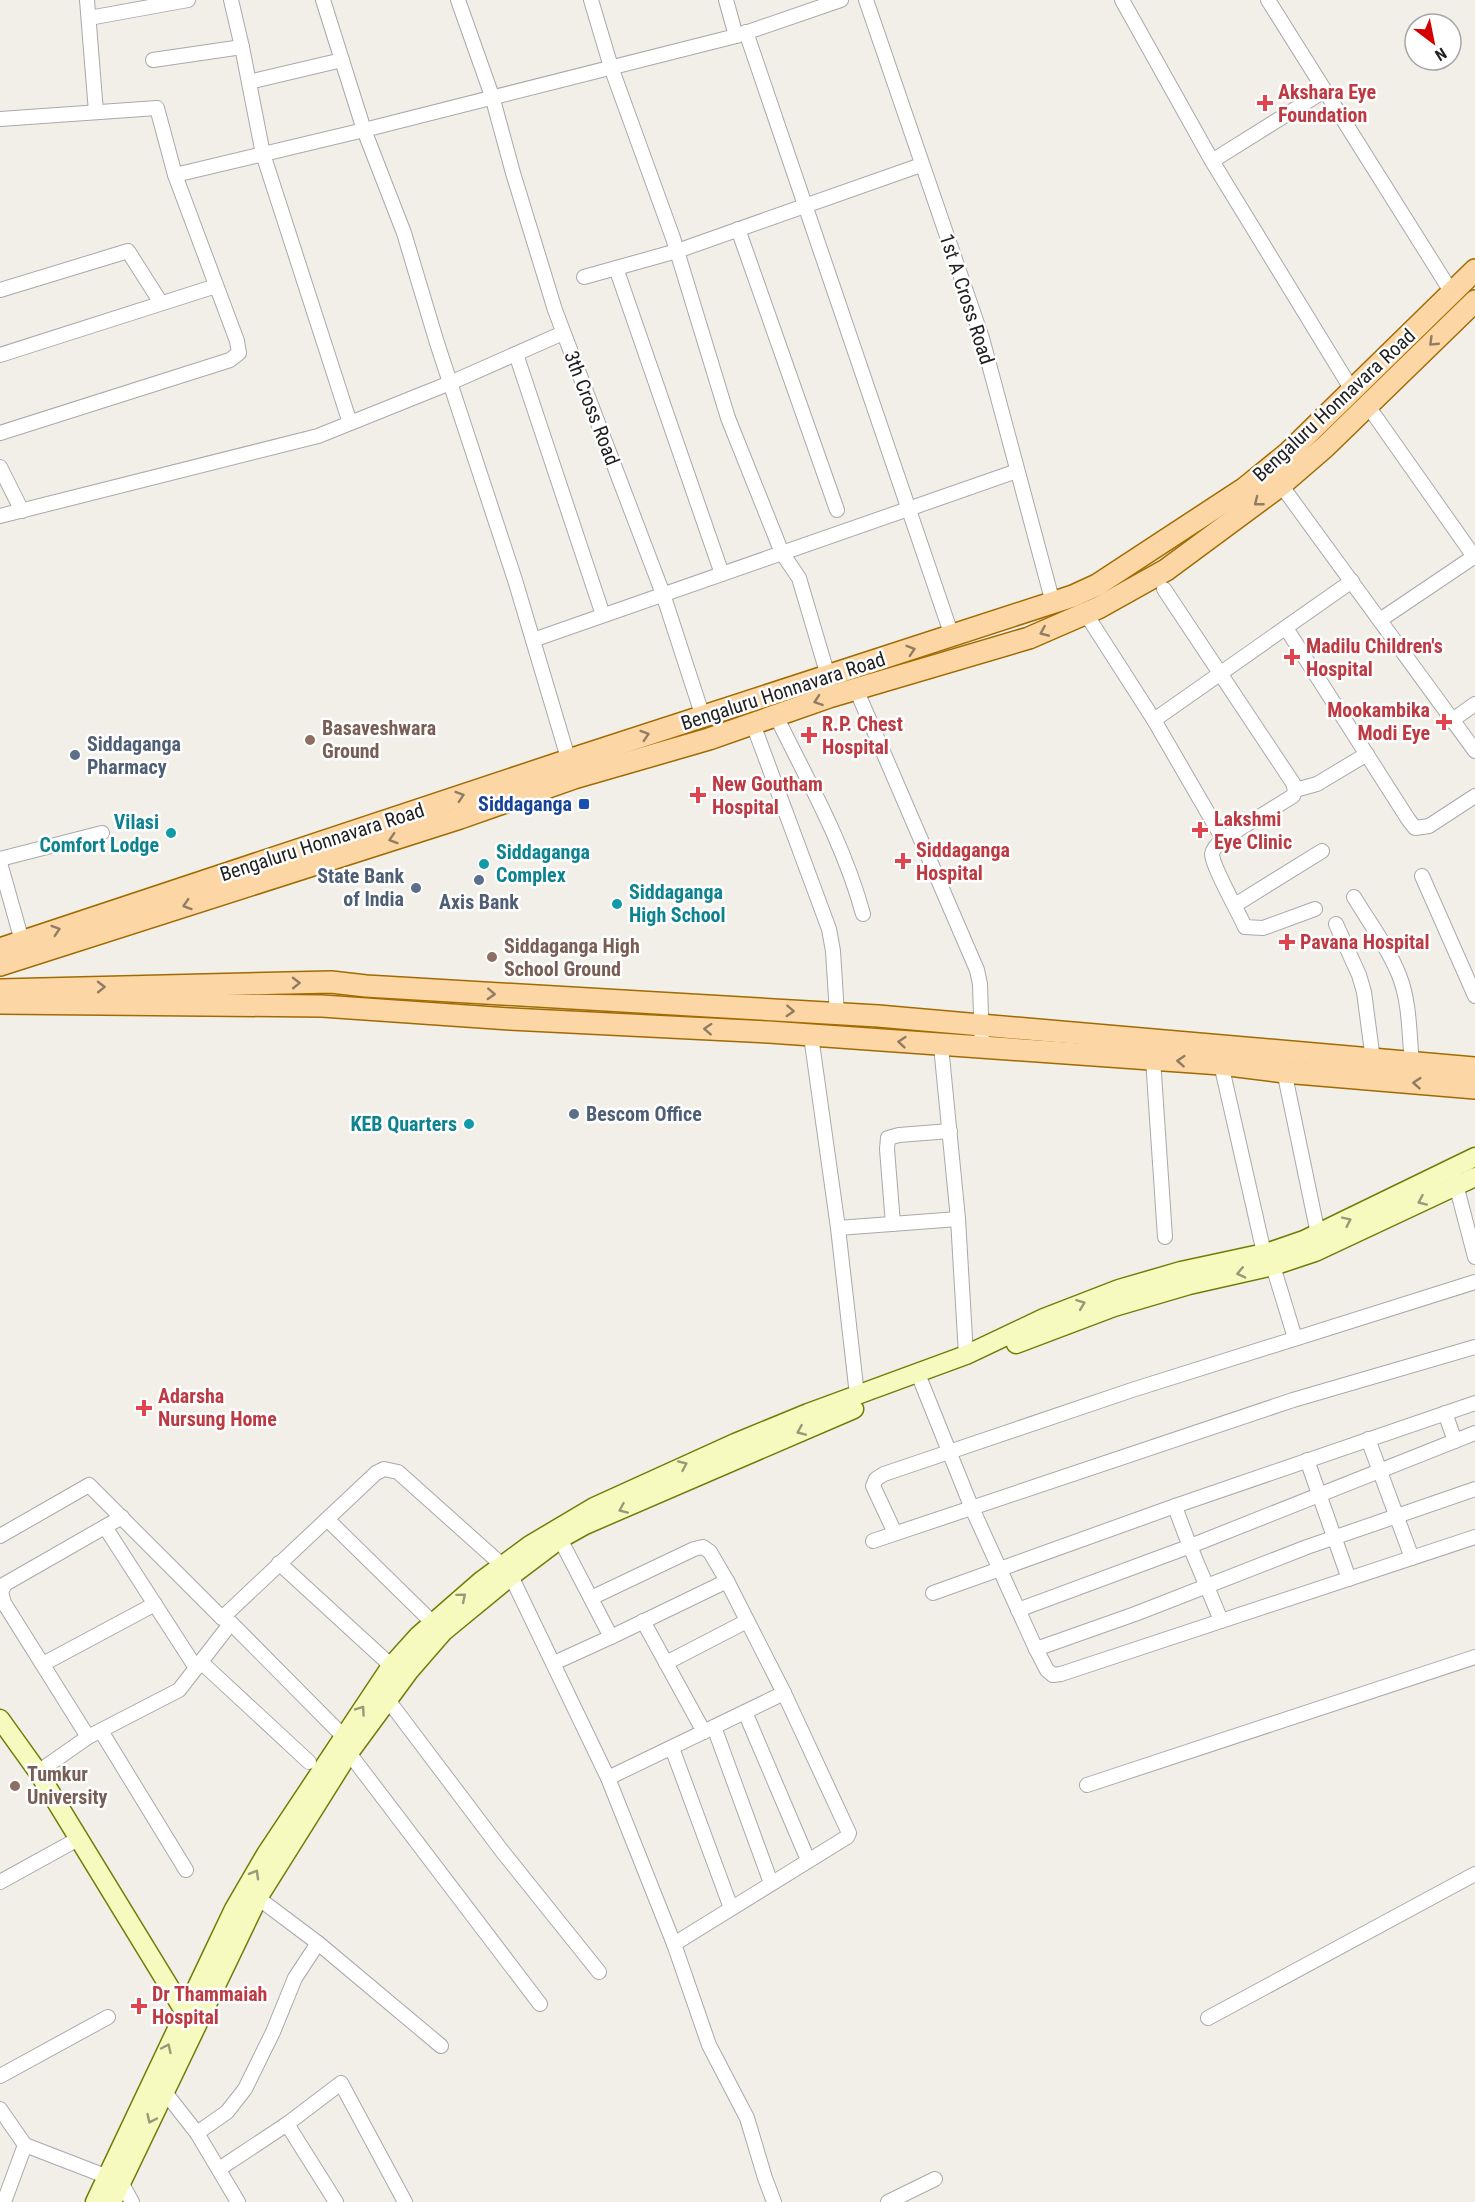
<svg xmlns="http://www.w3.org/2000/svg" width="1475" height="2202" font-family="'Roboto Condensed',sans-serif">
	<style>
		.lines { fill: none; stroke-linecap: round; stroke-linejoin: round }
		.street-casing { stroke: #a9a9a9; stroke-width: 16 }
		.secondary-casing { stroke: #707d05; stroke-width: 21 }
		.primary-casing { stroke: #a06b00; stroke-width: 24 }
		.street { stroke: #fff; stroke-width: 14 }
		.secondary { stroke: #f7fabf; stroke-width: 18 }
		.primary { stroke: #fcd6a4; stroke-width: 21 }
		.oneway { stroke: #8f7c63 }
		.oneway2 { stroke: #979978 }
		.health-dot { fill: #e0444e; stroke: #fff; stroke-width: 2 }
		.education-dot { fill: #8d6e63; stroke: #fff; stroke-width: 2 }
		.service-dot { fill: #5c6f8a; stroke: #fff; stroke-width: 2 }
		.transit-dot { fill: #1a4fb4; stroke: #fff; stroke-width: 2 }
		.culture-dot { fill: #0f9aa8; stroke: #fff; stroke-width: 2 }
		.labels { text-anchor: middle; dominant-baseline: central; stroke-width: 5; stroke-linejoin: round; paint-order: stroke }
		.health-label { font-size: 20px; font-weight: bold; fill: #be3a42; stroke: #fff; text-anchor: start }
		.street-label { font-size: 20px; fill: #222; stroke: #fff }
		.education-label { font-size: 20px; font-weight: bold; fill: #785e54; stroke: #fff; text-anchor: start }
		.service-label { font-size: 20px; font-weight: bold; fill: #4e5e75; stroke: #fff; text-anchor: start }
		.transit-label { font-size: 20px; font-weight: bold; fill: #164399; stroke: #fff; text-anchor: end }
		.culture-label { font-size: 20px; font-weight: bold; fill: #0d838f; stroke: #fff; text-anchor: end }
	</style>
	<rect width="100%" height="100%" fill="#f2efe9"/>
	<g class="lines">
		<defs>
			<g id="street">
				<path d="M87 0 96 112"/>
				<path d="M231 0 242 47 263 154 350 423"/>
				<path d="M323 0 364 130 404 233 437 343 515 580 571 768"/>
				<path d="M458 0 492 96 513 173 555 310 663 594 703 717"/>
				<path d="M591 0 611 67 673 238 728 418 782 553 799 578 828 676"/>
				<path d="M726 0 736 36"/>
				<path d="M866 0 982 338 1053 603"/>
				<path d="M1122 0 1212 161 1352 390"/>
				<path d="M1268 0 1452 293"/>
				<path d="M89 18 188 0"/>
				<path d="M746 32 952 636"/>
				<path d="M153 60 242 47"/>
				<path d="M249 82 342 60"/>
				<path d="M0 119 157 108 175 175 237 341 239 353 230 360 0 433"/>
				<path d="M1212 161 1324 91"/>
				<path d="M175 175 364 130 736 36 841 0"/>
				<path d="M738 229 837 510"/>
				<path d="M616 268 722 574"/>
				<path d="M584 277 677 251 921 165"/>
				<path d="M0 290 128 251 161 303"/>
				<path d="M516 354 603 615"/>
				<path d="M0 355 216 286"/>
				<path d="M1368 406 1475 558"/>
				<path d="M0 467 22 511"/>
				<path d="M1281 485 1475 751"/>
				<path d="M0 516 318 436 450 383 563 333"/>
				<path d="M1164 589 1293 783 1295 790 1293 796 1223 839C1218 844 1213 848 1212 854 1212 866 1239 913 1245 927L1263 928 1315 909"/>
				<path d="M1086 614 1154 720 1223 839"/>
				<path d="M1380 620 1475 556"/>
				<path d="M1286 628 1408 819 1415 828 1429 826 1475 796"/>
				<path d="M533 640 1017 471"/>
				<path d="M856 689 977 970 980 984 982 1048"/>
				<path d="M776 716C808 781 844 844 863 914"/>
				<path d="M1154 720 1352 581"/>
				<path d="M1451 721 1475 704"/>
				<path d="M753 724 829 929 833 951 837 1014"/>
				<path d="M1295 790 1317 784 1367 754"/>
				<path d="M0 859 102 833"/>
				<path d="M0 863 22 941"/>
				<path d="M1422 876 1475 996"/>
				<path d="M1354 897C1369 922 1388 947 1399 975 1410 1002 1409 1034 1412 1063"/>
				<path d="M1235 905 1322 851"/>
				<path d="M1336 924 1359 975 1364 992 1373 1060"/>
				<path d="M811 1036 838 1228 857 1395"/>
				<path d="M941 1046 958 1219 966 1355"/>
				<path d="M1153 1059 1165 1237"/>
				<path d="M1221 1064 1264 1253"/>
				<path d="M1283 1066 1318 1234"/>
				<path d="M1454 1177 1475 1257"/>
				<path d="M893 1224 887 1149 888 1138 899 1135 950 1131"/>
				<path d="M838 1228 958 1219"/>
				<path d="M1273 1266 1295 1338"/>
				<path d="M918 1374 971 1506 1036 1649 1047 1670 1053 1675 1061 1674 1475 1537"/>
				<path d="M1445 1413 1455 1441"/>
				<path d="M1368 1439 1412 1558"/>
				<path d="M1307 1460 1349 1579"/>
				<path d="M1175 1506C1188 1546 1206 1582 1221 1621"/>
				<path d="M327 1519 433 1623"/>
				<path d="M105 1527 196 1668"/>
				<path d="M895 1533 873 1486 876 1479 884 1474 1132 1390 1475 1282"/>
				<path d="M0 1536 89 1485 222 1618 231 1623 343 1736"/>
				<path d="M873 1541 1293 1400 1475 1347"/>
				<path d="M279 1563 398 1672"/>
				<path d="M933 1593 1175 1506 1475 1403"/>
				<path d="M591 1598 694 1549 703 1547 710 1552 727 1581 784 1693 849 1833 847 1837 674 1944"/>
				<path d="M1018 1610 1188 1547 1475 1433"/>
				<path d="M222 1618 376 1473 384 1469 398 1472 502 1565 511 1576 608 1778 674 1944 709 2045 747 2118 765 2178 774 2202"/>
				<path d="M643 1621 704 1732"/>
				<path d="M611 1637 727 1581"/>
				<path d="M1036 1649 1135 1614 1307 1547 1475 1489"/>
				<path d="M201 1662 309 1762"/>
				<path d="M554 1663 611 1637 560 1539"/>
				<path d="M666 1663 747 1621"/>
				<path d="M43 1664 155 1604"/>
				<path d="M388 1700 502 1851 599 1972"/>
				<path d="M745 1712 808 1860"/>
				<path d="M714 1727 771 1883"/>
				<path d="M101 1731 186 1870"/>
				<path d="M88 1737 4 1603 1 1592 5 1584 122 1517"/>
				<path d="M672 1748 731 1908"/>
				<path d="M349 1753 540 2004"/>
				<path d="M38 1772 88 1737 179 1690 231 1623"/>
				<path d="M608 1778 784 1693"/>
				<path d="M1087 1785 1475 1657"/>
				<path d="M0 1882 78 1839"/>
				<path d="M258 1898 318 1943 441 2046"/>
				<path d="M1208 2018 1475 1874"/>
				<path d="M0 2076 108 2017"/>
				<path d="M164 2091 197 2133 227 2112 245 2089 273 2032 295 1978 318 1943"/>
				<path d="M0 2109 25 2145 4 2202"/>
				<path d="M287 2124 336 2202"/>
				<path d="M197 2133 238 2202"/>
				<path d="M25 2145 121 2182 132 2202"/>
				<path d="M219 2169 287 2124 341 2083 405 2202"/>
				<path d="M888 2202 935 2179"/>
			</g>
			<g id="secondary">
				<path d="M1016 1344 1114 1307 1189 1285 1273 1266 1315 1252 1475 1177"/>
				<path d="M0 1719 38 1772 189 2019"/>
				<path d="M95 2202 213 1953 234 1909 266 1854 391 1666 418 1636 481 1581 530 1545 594 1507 735 1443 808 1413 966 1355 1044 1318 1119 1289 1181 1271 1269 1252 1304 1240 1475 1157"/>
				<path d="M112 2202 258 1898 349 1753 410 1670 443 1632 511 1576 560 1539 585 1525 854 1409"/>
			</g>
			<g id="primary">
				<path d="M0 949 569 760 1073 596 1097 585 1245 488 1288 453 1475 270"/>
				<path d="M0 965 460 818 574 778 709 739 829 697 1029 638 1098 608 1166 570 1281 485 1325 447 1475 301"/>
				<path d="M0 990 331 982 366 986 878 1016 1475 1068"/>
				<path d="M0 1003 322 1006 510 1019 769 1032 1221 1064 1284 1072 1475 1088"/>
			</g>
		</defs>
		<!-- street casing -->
		<use href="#street" class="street-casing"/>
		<!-- secondary casing -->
		<use href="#secondary" class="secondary-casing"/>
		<!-- primary casing -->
		<use href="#primary" class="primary-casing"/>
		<!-- street -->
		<use href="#street" class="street"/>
		<!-- secondary -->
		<use href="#secondary" class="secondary"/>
		<!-- primary -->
		<use href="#primary" class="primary"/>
	</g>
	<!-- one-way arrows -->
	<defs><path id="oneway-chevron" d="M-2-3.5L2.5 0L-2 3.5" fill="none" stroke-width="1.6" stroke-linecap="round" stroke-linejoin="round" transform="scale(1.5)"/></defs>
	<g class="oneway">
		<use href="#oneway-chevron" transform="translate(1433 342) rotate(136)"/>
		<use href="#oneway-chevron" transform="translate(1258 502) rotate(142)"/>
		<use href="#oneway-chevron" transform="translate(1044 632) rotate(157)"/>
		<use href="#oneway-chevron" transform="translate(911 650) rotate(-18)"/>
		<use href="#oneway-chevron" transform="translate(818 701) rotate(161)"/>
		<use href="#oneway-chevron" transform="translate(645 735) rotate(-18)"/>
		<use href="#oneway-chevron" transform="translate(460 796) rotate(-18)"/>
		<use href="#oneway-chevron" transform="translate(393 839) rotate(162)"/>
		<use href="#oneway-chevron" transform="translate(187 905) rotate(162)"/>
		<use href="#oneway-chevron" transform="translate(56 930) rotate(-18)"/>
		<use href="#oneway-chevron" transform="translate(296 983) rotate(-1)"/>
		<use href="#oneway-chevron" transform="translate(101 987) rotate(-1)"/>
		<use href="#oneway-chevron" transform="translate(491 994) rotate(3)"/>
		<use href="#oneway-chevron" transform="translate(790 1011) rotate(3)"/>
		<use href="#oneway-chevron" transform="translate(708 1029) rotate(-177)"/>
		<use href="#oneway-chevron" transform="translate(902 1042) rotate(-175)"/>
		<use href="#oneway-chevron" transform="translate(1181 1061) rotate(-176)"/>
		<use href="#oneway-chevron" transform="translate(1417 1083) rotate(-176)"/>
	</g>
	<g class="oneway2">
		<use href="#oneway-chevron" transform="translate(1422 1201) rotate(156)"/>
		<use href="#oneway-chevron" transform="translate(1347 1221) rotate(-26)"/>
		<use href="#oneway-chevron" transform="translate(1241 1273) rotate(167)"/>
		<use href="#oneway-chevron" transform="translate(1081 1304) rotate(-21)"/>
		<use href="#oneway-chevron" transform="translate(801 1431) rotate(157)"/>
		<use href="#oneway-chevron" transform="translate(683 1465) rotate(-24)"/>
		<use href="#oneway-chevron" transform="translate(623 1509) rotate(156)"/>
		<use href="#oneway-chevron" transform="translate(462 1597) rotate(-40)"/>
		<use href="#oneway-chevron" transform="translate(361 1710) rotate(-55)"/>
		<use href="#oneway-chevron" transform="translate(255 1874) rotate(-60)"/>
		<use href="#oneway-chevron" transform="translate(167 2048) rotate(-65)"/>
		<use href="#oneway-chevron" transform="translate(151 2119) rotate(115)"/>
	</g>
	<!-- markers -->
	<g class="health-dot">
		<path d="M1262 94h6v6h6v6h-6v6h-6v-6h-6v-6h6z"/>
		<path d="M1289 648h6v6h6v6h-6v6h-6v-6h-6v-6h6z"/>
		<path d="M1441 713h6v6h6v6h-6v6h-6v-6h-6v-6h6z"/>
		<path d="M806 726h6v6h6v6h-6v6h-6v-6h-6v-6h6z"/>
		<path d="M695 786h6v6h6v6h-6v6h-6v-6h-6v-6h6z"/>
		<path d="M1197 821h6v6h6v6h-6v6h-6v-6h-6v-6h6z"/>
		<path d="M900 852h6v6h6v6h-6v6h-6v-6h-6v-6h6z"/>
		<path d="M1284 933h6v6h6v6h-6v6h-6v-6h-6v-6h6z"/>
		<path d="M141 1399h6v6h6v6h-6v6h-6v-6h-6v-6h6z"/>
		<path d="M136 1997h6v6h6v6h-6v6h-6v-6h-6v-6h6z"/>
	</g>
	<g class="education-dot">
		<circle cx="310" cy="740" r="6"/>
		<circle cx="492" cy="957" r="6"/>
		<circle cx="15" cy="1786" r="6"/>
	</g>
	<g class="service-dot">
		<circle cx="75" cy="755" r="6"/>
		<circle cx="479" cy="880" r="6"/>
		<circle cx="416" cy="888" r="6"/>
		<circle cx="574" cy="1114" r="6"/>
	</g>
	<rect class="transit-dot" x="578" y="798" width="12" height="12" rx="3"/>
	<g class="culture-dot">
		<circle cx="171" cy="833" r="6"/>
		<circle cx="484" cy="864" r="6"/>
		<circle cx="617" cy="904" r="6"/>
		<circle cx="469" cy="1124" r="6"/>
	</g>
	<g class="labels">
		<!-- health labels -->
		<g class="health-label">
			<text x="1278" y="92">Akshara Eye<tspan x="1278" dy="23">Foundation</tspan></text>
			<text x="1306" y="646">Madilu Children's<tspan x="1306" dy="23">Hospital</tspan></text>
			<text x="1430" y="710" text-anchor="end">Mookambika<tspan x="1430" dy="23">Modi Eye</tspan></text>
			<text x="822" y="724">R.P. Chest<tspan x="822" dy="23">Hospital</tspan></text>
			<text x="712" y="784">New Goutham<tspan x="712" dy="23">Hospital</tspan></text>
			<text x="1214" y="819">Lakshmi<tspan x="1214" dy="23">Eye Clinic</tspan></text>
			<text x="916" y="850">Siddaganga<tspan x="916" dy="23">Hospital</tspan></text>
			<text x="1300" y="942">Pavana Hospital</text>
			<text x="158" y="1396">Adarsha<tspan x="158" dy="23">Nursung Home</tspan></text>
			<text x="152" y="1994">Dr Thammaiah<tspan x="152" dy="23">Hospital</tspan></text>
		</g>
		<!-- street labels -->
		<g class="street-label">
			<text transform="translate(967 299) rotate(72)">1st A Cross Road</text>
			<text transform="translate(1334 405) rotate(-43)">Bengaluru Honnavara Road</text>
			<text transform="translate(592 408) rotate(69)">3th Cross Road</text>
			<text transform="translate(783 691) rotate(-18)">Bengaluru Honnavara Road</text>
			<text transform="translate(322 842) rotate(-18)">Bengaluru Honnavara Road</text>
		</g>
		<!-- education labels -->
		<g class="education-label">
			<text x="322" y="728">Basaveshwara<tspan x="322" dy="23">Ground</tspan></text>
			<text x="504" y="946">Siddaganga High<tspan x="504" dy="23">School Ground</tspan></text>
			<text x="27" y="1774">Tumkur<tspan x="27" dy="23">University</tspan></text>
		</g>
		<!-- service labels -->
		<g class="service-label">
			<text x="87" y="744">Siddaganga<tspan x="87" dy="23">Pharmacy</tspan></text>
			<text x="404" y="876" text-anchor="end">State Bank<tspan x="404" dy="23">of India</tspan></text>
			<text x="479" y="902" text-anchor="middle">Axis Bank</text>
			<text x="586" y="1114">Bescom Office</text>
		</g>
		<!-- transit labels -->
		<g class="transit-label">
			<text x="572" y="804">Siddaganga</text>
		</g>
		<!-- culture labels -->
		<g class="culture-label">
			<text x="159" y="822">Vilasi<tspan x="159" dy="23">Comfort Lodge</tspan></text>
			<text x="496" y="852" text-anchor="start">Siddaganga<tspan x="496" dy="23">Complex</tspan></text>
			<text x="629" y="892" text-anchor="start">Siddaganga<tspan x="629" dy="23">High School</tspan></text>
			<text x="457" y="1124">KEB Quarters</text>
		</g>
	</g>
	<!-- north arrow -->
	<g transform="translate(1433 42) rotate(148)"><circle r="28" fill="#ffffff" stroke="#a7a7a7" stroke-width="1.5"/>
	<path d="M0-4.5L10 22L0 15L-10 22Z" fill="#d40000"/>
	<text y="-9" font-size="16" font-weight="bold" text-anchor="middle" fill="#222222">N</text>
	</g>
</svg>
